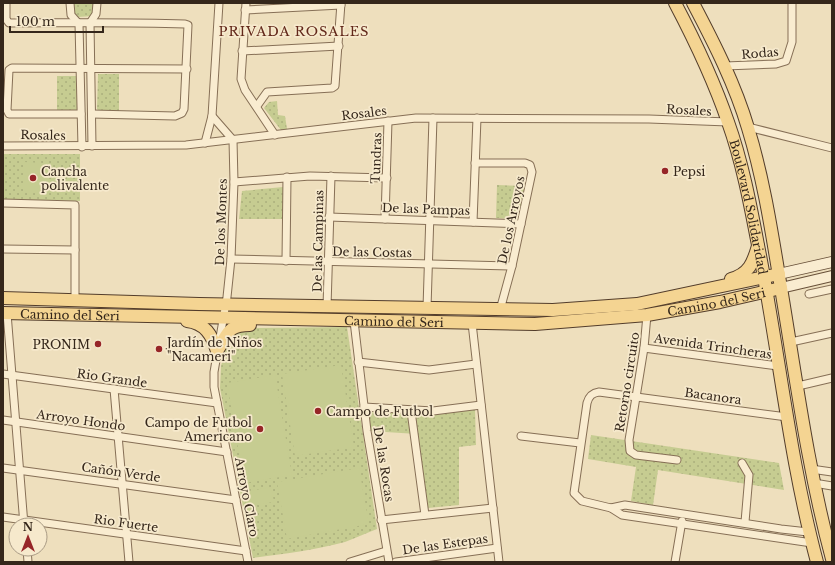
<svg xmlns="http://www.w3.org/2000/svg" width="835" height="565" font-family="'Libre Baskerville',serif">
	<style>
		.park { fill: url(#park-dots) }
		.garden { fill: #c6cc91 }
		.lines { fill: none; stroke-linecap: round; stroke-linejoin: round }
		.street-casing { stroke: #866f56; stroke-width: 9 }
		.secondary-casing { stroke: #685039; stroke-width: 12 }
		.primary-casing { stroke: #533d2b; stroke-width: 14 }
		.street { stroke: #f9ecd0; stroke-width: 7 }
		.secondary { stroke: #f9ecd0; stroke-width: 10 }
		.primary { stroke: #f4d492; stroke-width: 12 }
		.poi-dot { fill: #962527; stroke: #f6e9cc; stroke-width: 1.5 }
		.labels { text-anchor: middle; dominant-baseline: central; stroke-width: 3.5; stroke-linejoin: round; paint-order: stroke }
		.street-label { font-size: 12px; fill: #35271b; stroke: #f6e9cc }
		.poi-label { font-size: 12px; fill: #35271b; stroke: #f6e9cc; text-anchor: start }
		.neighbourhood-label { font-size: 13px; letter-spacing: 1px; fill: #62281a; stroke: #f6e9cc }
	</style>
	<defs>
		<pattern id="park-dots" width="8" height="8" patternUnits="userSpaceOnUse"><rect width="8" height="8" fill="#c6cc91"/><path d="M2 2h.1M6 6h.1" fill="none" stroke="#abaf7c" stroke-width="1.8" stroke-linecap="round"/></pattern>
	</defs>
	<rect width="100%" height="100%" fill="#eedfbd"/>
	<!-- park -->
	<g class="park">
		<path d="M74 3H96L92 16 78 17 74 13Z"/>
		<path d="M98 74H119V112H100L97 109Z"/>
		<path d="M57 76H79V112L57 113Z"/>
		<path d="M277 101 278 115 285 116 287 129 281 130 264 108 269 102Z"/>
		<path d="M3 154H80V201L3 199Z"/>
		<path d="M497 185 526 186 518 219 496 218Z"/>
		<path d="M283 187V219H239L242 191Z"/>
		<path d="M347 327 377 529C366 533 356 538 345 542 315 550 283 554 253 558L220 388 221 366 229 337 242 328Z"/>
		<path d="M366 409 438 414 475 409 476 445 459 447V505L428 508 417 434 370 431Z"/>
		<path d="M591 435 779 463 784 490 658 470 653 505 631 501 636 467 588 459Z"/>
	</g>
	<!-- garden -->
	<g class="garden">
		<path d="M24 162 43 163V193H24Z"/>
		<path d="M341 365 354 447 295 456 282 374Z"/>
		<path d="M275 375 292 475 244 483 227 383Z"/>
		<path d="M359 468 369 524 287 539 277 482Z"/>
		<path d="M271 487 274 502 246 506 244 492Z"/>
	</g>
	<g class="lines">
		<defs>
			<g id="street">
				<path d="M6 3V19L9 23C68 23 126 22 185 24L188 25 184 109 182 113 175 116 92 114"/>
				<path d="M70 3 71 15 79 24 82 147"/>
				<path d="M246 3 241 79 245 90 275 135"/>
				<path d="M245 10 341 5"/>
				<path d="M242 51 339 46"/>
				<path d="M725 66 776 64 786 61 792 42V3"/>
				<path d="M257 106 267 92 332 88 335 86 341 3"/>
				<path d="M81 114H9L7 110 9 70 12 68 187 69"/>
				<path d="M212 116 233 140 234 182 231 259 227 297 214 372V387L248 562"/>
				<path d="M748 127 832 148"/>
				<path d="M205 143 212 116 219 3"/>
				<path d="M3 146 186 145 416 118 649 119 728 122"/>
				<path d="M92 146 90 23 96 14 97 3"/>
				<path d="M475 163H525L530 165 532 172 512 266 500 310"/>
				<path d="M234 182 310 176 387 178"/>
				<path d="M3 203 75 205V300"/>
				<path d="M329 217 521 224"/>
				<path d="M385 219 388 121"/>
				<path d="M473 222 477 118"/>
				<path d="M3 249 75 250"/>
				<path d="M231 259 512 266"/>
				<path d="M286 261 287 177"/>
				<path d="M809 294 832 289"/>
				<path d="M327 307 331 176"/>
				<path d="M427 308 433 118"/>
				<path d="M7 313 24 525"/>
				<path d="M647 315 644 348 629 440 630 451 636 455 677 460"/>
				<path d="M354 321 367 431 389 562"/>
				<path d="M472 323 499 562"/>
				<path d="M791 342 832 333"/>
				<path d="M644 348 778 366"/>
				<path d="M358 362 429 370 476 364"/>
				<path d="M3 374 217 403"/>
				<path d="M798 386 832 378"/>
				<path d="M114 389 129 562"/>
				<path d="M364 407 433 411 481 405"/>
				<path d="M411 411 425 515"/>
				<path d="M787 417 599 392C592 393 589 396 587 403L574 493 582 501 611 508 622 515 812 543"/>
				<path d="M3 420 227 452"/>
				<path d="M521 436 580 443"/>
				<path d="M742 463 749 475 745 522"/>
				<path d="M3 468 236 500"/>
				<path d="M811 469 832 472"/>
				<path d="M814 483 832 486"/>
				<path d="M611 508 625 505 781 529 808 532"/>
				<path d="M3 517 246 551"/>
				<path d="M381 520 493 508"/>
				<path d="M27 549 28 562"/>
				<path d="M350 562 386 551"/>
				<path d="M396 562 497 548"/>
				<path d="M675 562 682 521"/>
			</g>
			<g id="secondary">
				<path d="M779 274 832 262"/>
				<path d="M781 288 832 276"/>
			</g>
			<g id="primary">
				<path id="s1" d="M675 3C695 41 714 81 728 122 742 161 750 203 758 245 779 351 789 457 817 562"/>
				<path d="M693 3C714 43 735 84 748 128 764 180 772 234 781 288 796 378 808 470 832 559"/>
				<path d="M731 279C749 274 753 263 758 246"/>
				<path d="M3 298 199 304 553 310 637 304 779 274"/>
				<path id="s2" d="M3 313 535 324 647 315 720 302 781 288"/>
				<path d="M187 321C205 323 212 335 217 351"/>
				<path d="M217 351C228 335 226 325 250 325"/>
			</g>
		</defs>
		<!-- street casing -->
		<use href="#street" class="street-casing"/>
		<!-- secondary casing -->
		<use href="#secondary" class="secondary-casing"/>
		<!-- primary casing -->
		<use href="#primary" class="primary-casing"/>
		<!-- street -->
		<use href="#street" class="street"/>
		<!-- secondary -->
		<use href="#secondary" class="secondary"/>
		<!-- primary -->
		<use href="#primary" class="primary"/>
	</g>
	<!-- markers -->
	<g class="poi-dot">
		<circle cx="665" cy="171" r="4"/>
		<circle cx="33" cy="178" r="4"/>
		<circle cx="98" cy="344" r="4"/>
		<circle cx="159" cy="349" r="4"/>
		<circle cx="318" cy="411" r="4"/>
		<circle cx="260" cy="429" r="4"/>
	</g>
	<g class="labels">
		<!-- street labels -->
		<g class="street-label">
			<text transform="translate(760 53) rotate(-5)">Rodas</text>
			<text transform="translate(689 110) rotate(3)">Rosales</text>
			<text transform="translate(364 113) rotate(-7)">Rosales</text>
			<text transform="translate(43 135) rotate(1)">Rosales</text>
			<text transform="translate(376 158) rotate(-88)">Tundras</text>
			<text stroke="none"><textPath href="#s1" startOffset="218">Boulevard Solidaridad</textPath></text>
			<text transform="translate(426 209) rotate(2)">De las Pampas</text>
			<text transform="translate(511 220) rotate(-78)">De los Arroyos</text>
			<text transform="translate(221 222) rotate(-88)">De los Montes</text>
			<text transform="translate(318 241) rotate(-89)">De las Campinas</text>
			<text transform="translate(372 252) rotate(1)">De las Costas</text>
			<text stroke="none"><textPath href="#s2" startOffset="715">Camino del Seri</textPath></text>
			<text stroke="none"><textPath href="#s2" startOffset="67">Camino del Seri</textPath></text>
			<text stroke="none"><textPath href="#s2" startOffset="391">Camino del Seri</textPath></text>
			<text transform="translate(713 346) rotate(8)">Avenida Trincheras</text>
			<text transform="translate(112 378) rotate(8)">Rio Grande</text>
			<text transform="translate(627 382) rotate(-81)">Retorno circuito</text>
			<text transform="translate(713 396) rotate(8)">Bacanora</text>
			<text transform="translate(81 420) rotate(8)">Arroyo Hondo</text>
			<text transform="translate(384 464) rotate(81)">De las Rocas</text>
			<text transform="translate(121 472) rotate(8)">Cañón Verde</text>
			<text transform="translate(247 497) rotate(79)">Arroyo Claro</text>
			<text transform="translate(126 523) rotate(8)">Rio Fuerte</text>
			<text transform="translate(445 544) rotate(-8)">De las Estepas</text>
		</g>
		<!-- poi labels -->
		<g class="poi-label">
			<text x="41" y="171">Cancha<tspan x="41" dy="14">polivalente</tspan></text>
			<text x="673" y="171">Pepsi</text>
			<text x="167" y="342">Jardín de Niños<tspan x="167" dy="14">"Nacameri"</tspan></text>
			<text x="90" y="344" text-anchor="end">PRONIM</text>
			<text x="326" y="411">Campo de Futbol</text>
			<text x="252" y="422" text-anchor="end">Campo de Futbol<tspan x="252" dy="14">Americano</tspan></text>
		</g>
		<!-- neighbourhood labels -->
		<g class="neighbourhood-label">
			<text x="294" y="31">PRIVADA ROSALES</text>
		</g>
	</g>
	<!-- border -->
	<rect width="835" height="565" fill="none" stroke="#35271b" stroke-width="8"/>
	<!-- north arrow -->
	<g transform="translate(28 537)"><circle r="19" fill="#f6e9cc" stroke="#a99b85"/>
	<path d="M0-3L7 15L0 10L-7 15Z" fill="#962527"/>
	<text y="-6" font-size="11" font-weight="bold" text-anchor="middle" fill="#35271b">N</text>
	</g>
	<!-- scale -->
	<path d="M10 26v6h93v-6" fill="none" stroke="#35271b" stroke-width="2"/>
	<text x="16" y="26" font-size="12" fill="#35271b" stroke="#f6e9cc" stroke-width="3" paint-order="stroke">100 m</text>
</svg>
